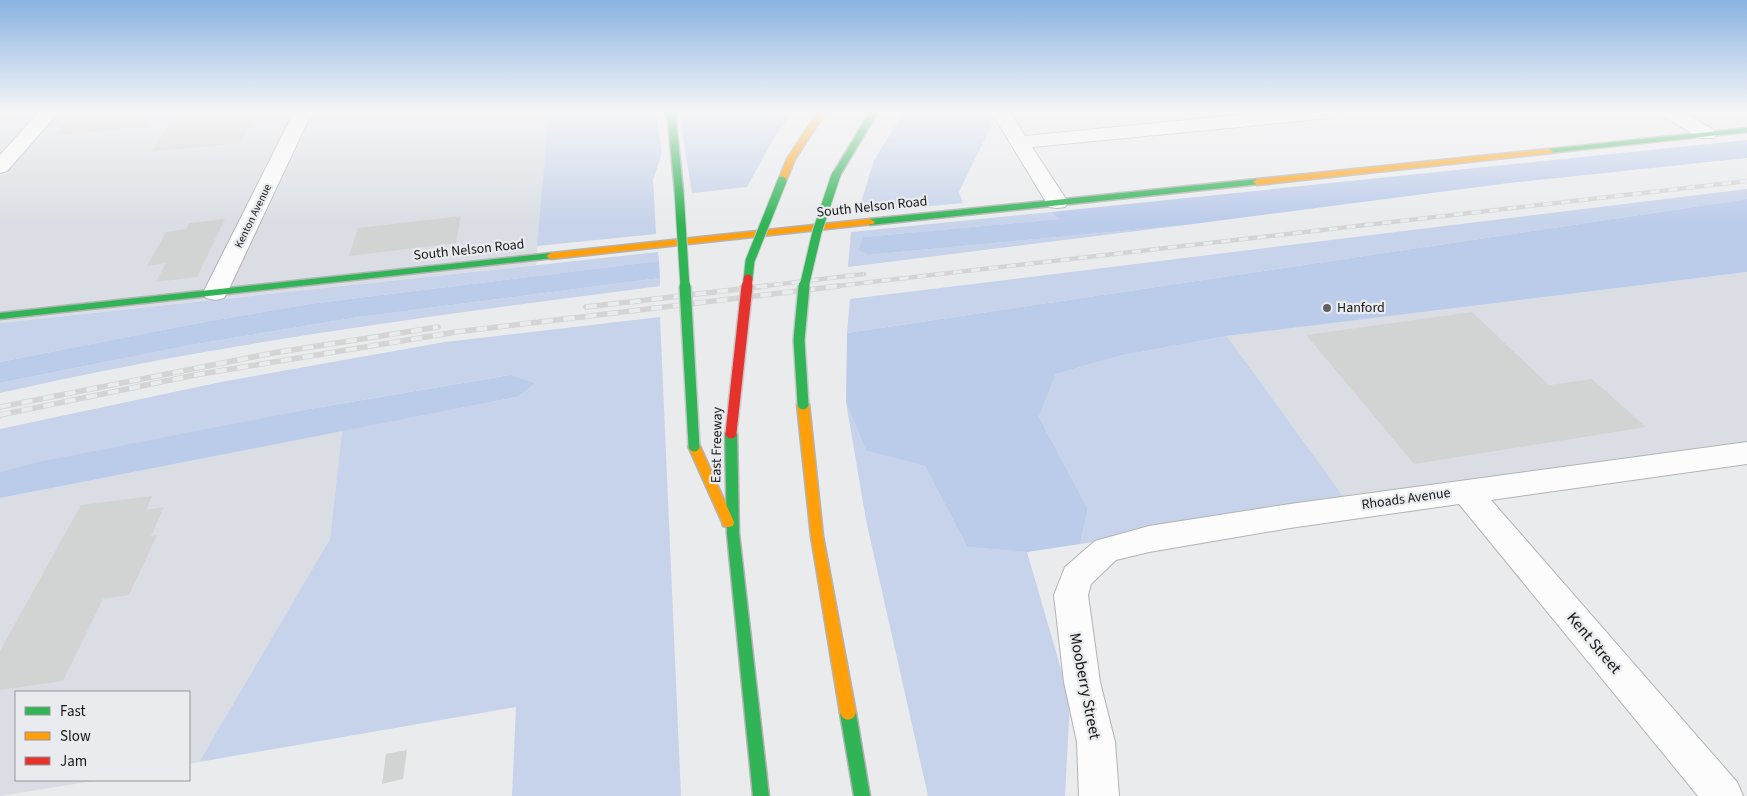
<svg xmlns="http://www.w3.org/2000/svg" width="1747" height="796" font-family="'Source Sans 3',sans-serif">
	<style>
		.built { fill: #dadee4 }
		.green { fill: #c6d3ea }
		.forest { fill: #bbcbea }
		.building { fill: #d2d3d3 }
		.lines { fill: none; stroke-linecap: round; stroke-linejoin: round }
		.street-casing { stroke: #b3b3b5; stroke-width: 2 }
		.fast-casing { stroke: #b3b3b5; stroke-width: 3 }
		.slow-casing { stroke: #b3b3b5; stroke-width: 3 }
		.street { fill: #fcfcfc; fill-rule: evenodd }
		.fast { fill: #30b455; fill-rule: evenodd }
		.slow { fill: #ff9f0a; fill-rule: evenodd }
		.rail-far1-casing { stroke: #d4d4d5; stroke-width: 4.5 }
		.rail-casing { stroke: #d4d4d5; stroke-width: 5.5 }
		.rail-far1 { stroke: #e9ebee; stroke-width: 3; stroke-dasharray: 9; stroke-linecap: butt }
		.rail { stroke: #e9ebee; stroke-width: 4; stroke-dasharray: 11; stroke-linecap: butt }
		.fast-bridge-far1-casing { stroke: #c9c9cb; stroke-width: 11; stroke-linecap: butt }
		.fast-bridge-casing { stroke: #c9c9cb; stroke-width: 14; stroke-linecap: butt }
		.jam-bridge-far1-casing { stroke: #c9c9cb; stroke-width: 11; stroke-linecap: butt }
		.jam-bridge-casing { stroke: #c9c9cb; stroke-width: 14; stroke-linecap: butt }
		.fast-bridge-far1 { stroke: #30b455; stroke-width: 9 }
		.fast-bridge { stroke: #30b455; stroke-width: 11 }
		.jam-bridge-far1 { stroke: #e5322d; stroke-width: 9 }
		.jam-bridge { stroke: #e5322d; stroke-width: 11 }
		.poi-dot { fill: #616163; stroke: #e9ebee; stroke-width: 2 }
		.labels { text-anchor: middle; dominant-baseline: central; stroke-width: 4.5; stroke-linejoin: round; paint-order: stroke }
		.far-street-label { font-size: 11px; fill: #171719; stroke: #e9ebee }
		.street-label { font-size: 14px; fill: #171719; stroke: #e9ebee }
		.poi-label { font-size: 14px; fill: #171719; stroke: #e9ebee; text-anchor: start }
		.near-street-label { font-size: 16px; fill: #171719; stroke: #e9ebee }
	</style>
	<rect width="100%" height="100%" fill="#eaebed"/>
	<!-- built -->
	<g class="built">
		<path d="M0 112H549L536 265 0 323Z"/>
		<path d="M1747 272V446L1348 503 1227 336Z"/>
		<path d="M342 431 330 539 199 762 189 764V692H16V780H100L0 796V498Z"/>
	</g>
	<!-- green -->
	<g class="green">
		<path d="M549 112H656L662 153 653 180 656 234 537 246Z"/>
		<path d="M679 112H794L775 136 747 187 692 193Z"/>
		<path d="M904 112H998L959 192 963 203 858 213 874 160Z"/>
		<path d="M1747 189V199L847 333 850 299Z"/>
		<path d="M1051 212 1059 219 863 237 868 255 1185 225 848 267 851 232Z"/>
		<path d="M658 252 659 261 309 304 193 324 0 362V323Z"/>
		<path d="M660 278V286C439 315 218 343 0 393V383L191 345 359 317Z"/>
		<path d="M660 317 681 796H512L516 707 199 762 330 539 342 431 517 397 536 383 509 375 303 410 0 472V429L221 382 445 342Z"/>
		<path d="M1227 336 1348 503 1080 544 1088 509 1039 417 1056 374 1119 356Z"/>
		<path d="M846 402 866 451 925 466 967 547 1027 552 1070 700 1065 796H928L866 520Z"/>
	</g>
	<!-- forest -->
	<g class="forest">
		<path d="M1747 140V158L1509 183 1185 225 868 255 859 250 863 237 1059 219 1051 212Z"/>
		<path d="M1747 199V272L1227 336 1119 356 1056 374 1039 417 1088 509 1080 544 1027 552 967 547 925 466 866 451 846 402 847 333Z"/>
		<path d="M659 261 660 278 359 317 191 345 0 383V362L193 324 309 304Z"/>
		<path d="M510 375 536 383 517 397 0 498V472L34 463 303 410Z"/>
	</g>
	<!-- building -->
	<g class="building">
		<path d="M86 112H148V126L54 136 73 113Z"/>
		<path d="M195 112H257L240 143 151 152 176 114Z"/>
		<path d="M461 216 456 243 349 256 358 228Z"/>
		<path d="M225 219 197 277 156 282 166 263 147 266 166 232 186 229 189 223Z"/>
		<path d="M1472 312 1549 385 1592 379 1646 427 1414 464 1306 335Z"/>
		<path d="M152 496 146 510 164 507 151 536 157 535 129 595 103 599 63 681 0 690V651L81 505Z"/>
		<path d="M407 750 403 779 382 784 386 754Z"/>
	</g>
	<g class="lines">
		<defs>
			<g id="street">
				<path d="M39 112H59L7 171 0 173V155Z"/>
				<path d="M294 112H312L227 293 224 298 215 300 206 298 203 293Z"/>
				<path d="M1004 112 1011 114 1025 136 1269 112H1339L1337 116 1330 118 1032 147 1068 202 1065 207 1057 208 1049 207 995 118 997 114Z"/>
				<path d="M1660 112H1683L1714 130 1717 134 1714 138H1700L1662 116Z"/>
				<path d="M1747 442V464L1491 500 1737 782 1743 796H1698L1459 504 1290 528 1149 552 1116 560 1091 584 1088 595 1100 682 1115 742 1119 796H1079L1077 742 1064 682 1054 595 1065 567 1095 541 1149 526 1290 504Z"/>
			</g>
			<g id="fast">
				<path d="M667 112H675L683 191 679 194 675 191Z"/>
				<path d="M870 112H878L839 177H833L832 175Z"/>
				<path d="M1747 128V132L1549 153 1545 151 1549 149Z"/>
				<path d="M1257 179 1260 180V184L870 225 865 222 870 219Z"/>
				<path d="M551 253 556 256 554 258 0 319V313Z"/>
				<path d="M731 429 737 433 739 533 769 796H753L727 533 725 433Z"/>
				<path d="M848 706 853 708 856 713 870 796H854L840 713 843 708Z"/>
			</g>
			<g id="slow">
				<path d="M818 112H826L795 159 786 181 782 184 779 183 778 181 787 159Z"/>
				<path d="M1549 149 1553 151 1552 153 1257 185 1253 182 1257 179Z"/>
				<path d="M870 219 875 222 873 224 551 259 546 256 551 253Z"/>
				<path d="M803 400 809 404 823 536 856 713 853 718 848 720 843 718 840 713 811 536 797 404Z"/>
				<path d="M694 442 698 443 700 446 734 522 733 526 728 527 723 526 722 522 688 446 690 443Z"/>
			</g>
		</defs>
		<!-- street casing -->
		<use href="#street" class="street-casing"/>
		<!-- fast casing -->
		<use href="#fast" class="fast-casing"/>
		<!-- slow casing -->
		<use href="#slow" class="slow-casing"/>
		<!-- street -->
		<use href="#street" class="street"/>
		<!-- fast -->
		<use href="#fast" class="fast"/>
		<!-- slow -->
		<use href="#slow" class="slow"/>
		<defs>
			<g id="rail-far1">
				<path d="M756 287 864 274"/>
				<path d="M828 287 1747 181"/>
			</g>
			<g id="rail">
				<path d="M586 307 767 286"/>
				<path d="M0 407 273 353 438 327"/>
				<path d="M0 415 195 375 456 332 839 286"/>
			</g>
		</defs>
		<!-- rail-far1 casing -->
		<use href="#rail-far1" class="rail-far1-casing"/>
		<!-- rail casing -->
		<use href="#rail" class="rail-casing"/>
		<!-- rail-far1 -->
		<use href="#rail-far1" class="rail-far1"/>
		<!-- rail -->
		<use href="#rail" class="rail"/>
		<defs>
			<g id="fast-bridge-far1">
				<path d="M679 191 685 287"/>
				<path d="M748 279 750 261 782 181"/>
				<path d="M804 287 817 232 836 175"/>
			</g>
			<g id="fast-bridge">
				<path d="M685 286 694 446"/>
				<path d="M803 404 799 340 804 286"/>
			</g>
			<path id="jam-bridge-far1" d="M747 287 748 279"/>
			<path id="jam-bridge" d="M731 433 747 286"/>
		</defs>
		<!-- fast-bridge-far1 casing -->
		<use href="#fast-bridge-far1" class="fast-bridge-far1-casing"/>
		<!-- fast-bridge casing -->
		<use href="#fast-bridge" class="fast-bridge-casing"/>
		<!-- jam-bridge-far1 casing -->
		<use href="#jam-bridge-far1" class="jam-bridge-far1-casing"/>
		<!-- jam-bridge casing -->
		<use href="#jam-bridge" class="jam-bridge-casing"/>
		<!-- fast-bridge-far1 -->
		<use href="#fast-bridge-far1" class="fast-bridge-far1"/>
		<!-- fast-bridge -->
		<use href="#fast-bridge" class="fast-bridge"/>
		<!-- jam-bridge-far1 -->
		<use href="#jam-bridge-far1" class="jam-bridge-far1"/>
		<!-- jam-bridge -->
		<use href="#jam-bridge" class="jam-bridge"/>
	</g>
	<!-- sky -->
	<linearGradient id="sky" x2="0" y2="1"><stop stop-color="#8ab3e1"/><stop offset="0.5" stop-color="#f6f6f7"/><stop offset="1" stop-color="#f6f6f7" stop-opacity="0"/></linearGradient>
	<rect width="1747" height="224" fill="url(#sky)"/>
	<!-- markers -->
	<circle class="poi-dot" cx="1327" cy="308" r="5"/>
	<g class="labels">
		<!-- far-street labels -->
		<g class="far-street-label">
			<text transform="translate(253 216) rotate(-64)">Kenton Avenue</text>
		</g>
		<!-- street labels -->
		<g class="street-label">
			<text transform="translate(872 207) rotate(-6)">South Nelson Road</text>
			<text transform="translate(469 250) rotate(-6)">South Nelson Road</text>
			<text transform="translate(717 445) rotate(-89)">East Freeway</text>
			<text transform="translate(1406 499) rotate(-8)">Rhoads Avenue</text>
		</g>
		<!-- poi labels -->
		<g class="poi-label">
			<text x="1337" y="308">Hanford</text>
		</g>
		<!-- near-street labels -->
		<g class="near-street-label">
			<text transform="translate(1594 643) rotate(50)">Kent Street</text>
			<text transform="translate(1085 686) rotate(79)">Mooberry Street</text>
		</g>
	</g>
	<!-- legend -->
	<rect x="15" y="691" width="175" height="90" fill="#e9ebee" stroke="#959699"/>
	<rect x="25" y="707" width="25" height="8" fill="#30b455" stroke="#959699"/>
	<text x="60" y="716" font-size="15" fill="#171719">Fast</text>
	<rect x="25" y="732" width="25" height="8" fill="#ff9f0a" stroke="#959699"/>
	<text x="60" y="741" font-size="15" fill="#171719">Slow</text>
	<rect x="25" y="757" width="25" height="8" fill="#e5322d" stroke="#959699"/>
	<text x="60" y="766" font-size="15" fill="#171719">Jam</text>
</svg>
